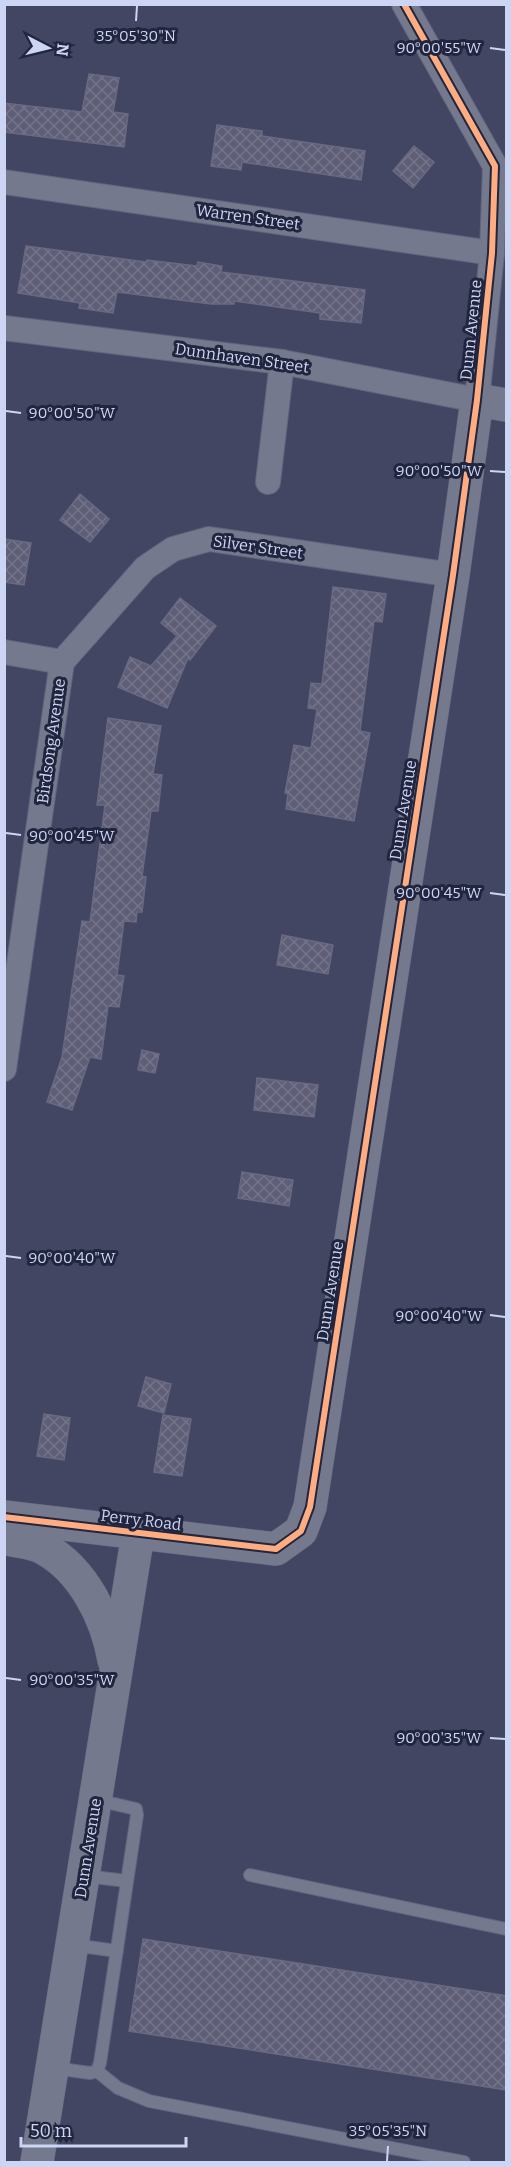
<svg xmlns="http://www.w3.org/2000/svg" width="511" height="2167" font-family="Bitter,serif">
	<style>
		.building { fill: url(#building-cross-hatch); stroke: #696982; stroke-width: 1.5 }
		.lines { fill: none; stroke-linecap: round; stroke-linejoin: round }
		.lane-casing { stroke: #61657e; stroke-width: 14 }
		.street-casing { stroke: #61657e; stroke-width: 26 }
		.secondary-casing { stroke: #61657e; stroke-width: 34 }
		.lane { stroke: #74798e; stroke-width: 12 }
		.street { stroke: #74798e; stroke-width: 24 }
		.secondary { stroke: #74798e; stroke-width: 33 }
		.rail { stroke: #84879a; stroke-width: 4.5; stroke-dasharray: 10 10; stroke-linecap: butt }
		.cycleway-casing { stroke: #21263e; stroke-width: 10 }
		.cycleway { stroke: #ffac80; stroke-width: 6 }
		.ticks { fill: none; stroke: #cdd5f4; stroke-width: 2 }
		.labels { text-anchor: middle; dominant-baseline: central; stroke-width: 6; stroke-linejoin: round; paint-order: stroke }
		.street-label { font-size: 16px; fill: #cdd5f4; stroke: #21263e }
		.ticks-label { font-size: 15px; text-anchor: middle; fill: #cdd5f4; stroke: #21263e; stroke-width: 6; stroke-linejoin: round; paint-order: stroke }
	</style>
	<defs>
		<pattern id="building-cross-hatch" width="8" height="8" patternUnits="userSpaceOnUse" patternTransform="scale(1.5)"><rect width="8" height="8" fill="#5e5e77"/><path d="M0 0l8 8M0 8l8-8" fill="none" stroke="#74748b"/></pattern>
	</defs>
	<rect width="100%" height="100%" fill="#424662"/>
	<!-- building -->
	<g class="building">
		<path d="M89 74 119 78 113 112 128 114 124 147 4 132V103L82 112Z"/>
		<path d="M217 125 262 131V136L365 151 361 180 242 162 241 170 211 166Z"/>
		<path d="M414 146 434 162 413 188 393 171Z"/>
		<path d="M26 246 146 262 147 260 197 266 198 262 222 266 221 272 365 290 361 323 320 319V313L234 301V304H211L117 292 113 313 79 308 80 303 18 293Z"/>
		<path d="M80 494 109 519 90 542 60 520Z"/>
		<path d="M4 539 31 543 24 585 4 582Z"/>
		<path d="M333 587 386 594 382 622 374 621 360 731 370 733 354 821 286 809 288 794 285 793 294 745 311 748 317 709 308 708 311 683 322 684Z"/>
		<path d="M180 598 216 626 190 660 188 658 167 708 118 687 130 657 151 666 177 636 161 623Z"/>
		<path d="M108 718 161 726 153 774 162 775 158 811H151L142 876 146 877 142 912H137L136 922 124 921 117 975 124 976 119 1007 108 1006 101 1059 90 1057 72 1110 47 1102 62 1057 82 921 90 922 105 805H97Z"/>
		<path d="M282 935 333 945 328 974 277 965Z"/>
		<path d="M142 1050 159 1054 155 1073 138 1070Z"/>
		<path d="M257 1078 318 1085 314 1117 254 1110Z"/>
		<path d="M242 1172 293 1180 289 1206 238 1198Z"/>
		<path d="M146 1377 171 1384 164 1413 138 1406Z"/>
		<path d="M44 1414 70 1418 64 1460 37 1456Z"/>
		<path d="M163 1415 191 1419 182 1476 154 1472Z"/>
		<path d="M143 1939 507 1996V2090L129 2031Z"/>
	</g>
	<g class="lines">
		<defs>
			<g id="lane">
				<path d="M250 1875 506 1929"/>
				<path d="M85 1876 127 1881"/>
				<path d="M73 1945 117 1951"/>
				<path d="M54 2068 90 2073 97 2071 100 2063 137 1815 136 1809 97 1800"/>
				<path d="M97 2071 118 2088 149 2101 464 2162"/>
			</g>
			<g id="street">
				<path d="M4 182 492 253"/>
				<path d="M4 328 282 362 477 400 492 253 495 166 404 4"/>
				<path d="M268 482 282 362"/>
				<path d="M4 652 62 662"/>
				<path d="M62 662 145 568 173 549 209 539 453 575"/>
				<path d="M4 1069 62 662"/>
			</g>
			<g id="secondary">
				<path d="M4 1517 276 1549 301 1531 310 1507 453 575 477 400 506 405"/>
				<path d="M4 1538C17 1542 34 1542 45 1549 83 1570 107 1618 114 1660"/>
				<path d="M37 2162 138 1534"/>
			</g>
		</defs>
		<!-- lane casing -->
		<use href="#lane" class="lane-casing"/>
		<!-- street casing -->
		<use href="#street" class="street-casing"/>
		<!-- secondary casing -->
		<use href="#secondary" class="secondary-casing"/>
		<!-- lane -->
		<use href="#lane" class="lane"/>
		<!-- street -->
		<use href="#street" class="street"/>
		<!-- secondary -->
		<use href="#secondary" class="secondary"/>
		<!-- rail -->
		<path class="rail" d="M506 4V5"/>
		<defs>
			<path id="cycleway" d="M4 1517 276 1549 301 1531 310 1507 453 575 477 400 492 253 495 166 404 4"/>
		</defs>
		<!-- cycleway casing -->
		<use href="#cycleway" class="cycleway-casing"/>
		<!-- cycleway -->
		<use href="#cycleway" class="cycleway"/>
	</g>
	<!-- ticks -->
	<path class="ticks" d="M136 21 137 6M490 48 505 50M6 411 21 413M490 471 505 472M6 833 21 835M490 893 505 895M6 1256 21 1258M490 1315 505 1317M6 1678 21 1680M490 1738 505 1739M387 2161 388 2146"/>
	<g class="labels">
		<!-- street labels -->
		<g class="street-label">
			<text transform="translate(248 217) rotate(8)">Warren Street</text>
			<text transform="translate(471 330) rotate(-84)">Dunn Avenue</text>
			<text transform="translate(242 358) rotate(8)">Dunnhaven Street</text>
			<text transform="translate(258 547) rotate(8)">Silver Street</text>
			<text transform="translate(51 741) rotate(-82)">Birdsong Avenue</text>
			<text transform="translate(403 810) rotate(-81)">Dunn Avenue</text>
			<text transform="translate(330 1291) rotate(-81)">Dunn Avenue</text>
			<text transform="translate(141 1520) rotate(7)">Perry Road</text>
			<text transform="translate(88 1848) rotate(-81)">Dunn Avenue</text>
		</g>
	</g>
	<g class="ticks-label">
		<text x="136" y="41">35°05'30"N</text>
		<text x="439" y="53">90°00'55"W</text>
		<text x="72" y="418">90°00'50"W</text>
		<text x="439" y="476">90°00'50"W</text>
		<text x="72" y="841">90°00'45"W</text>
		<text x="439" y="898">90°00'45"W</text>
		<text x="72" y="1263">90°00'40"W</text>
		<text x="439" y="1321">90°00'40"W</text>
		<text x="72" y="1685">90°00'35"W</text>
		<text x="439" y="1743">90°00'35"W</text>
		<text x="388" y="2136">35°05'35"N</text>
	</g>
	<!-- border -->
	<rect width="511" height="2167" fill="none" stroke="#cdd5f4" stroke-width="12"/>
	<!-- north arrow -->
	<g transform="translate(48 48) rotate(97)" stroke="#21263e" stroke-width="4.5" paint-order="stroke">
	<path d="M0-4.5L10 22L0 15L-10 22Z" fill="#cdd5f4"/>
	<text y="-9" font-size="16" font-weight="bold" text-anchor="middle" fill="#cdd5f4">N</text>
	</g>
	<!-- scale -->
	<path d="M21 2137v9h165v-9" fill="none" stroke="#cdd5f4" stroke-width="3"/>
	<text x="30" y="2137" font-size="18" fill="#cdd5f4" stroke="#21263e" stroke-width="4.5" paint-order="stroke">50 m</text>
</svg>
